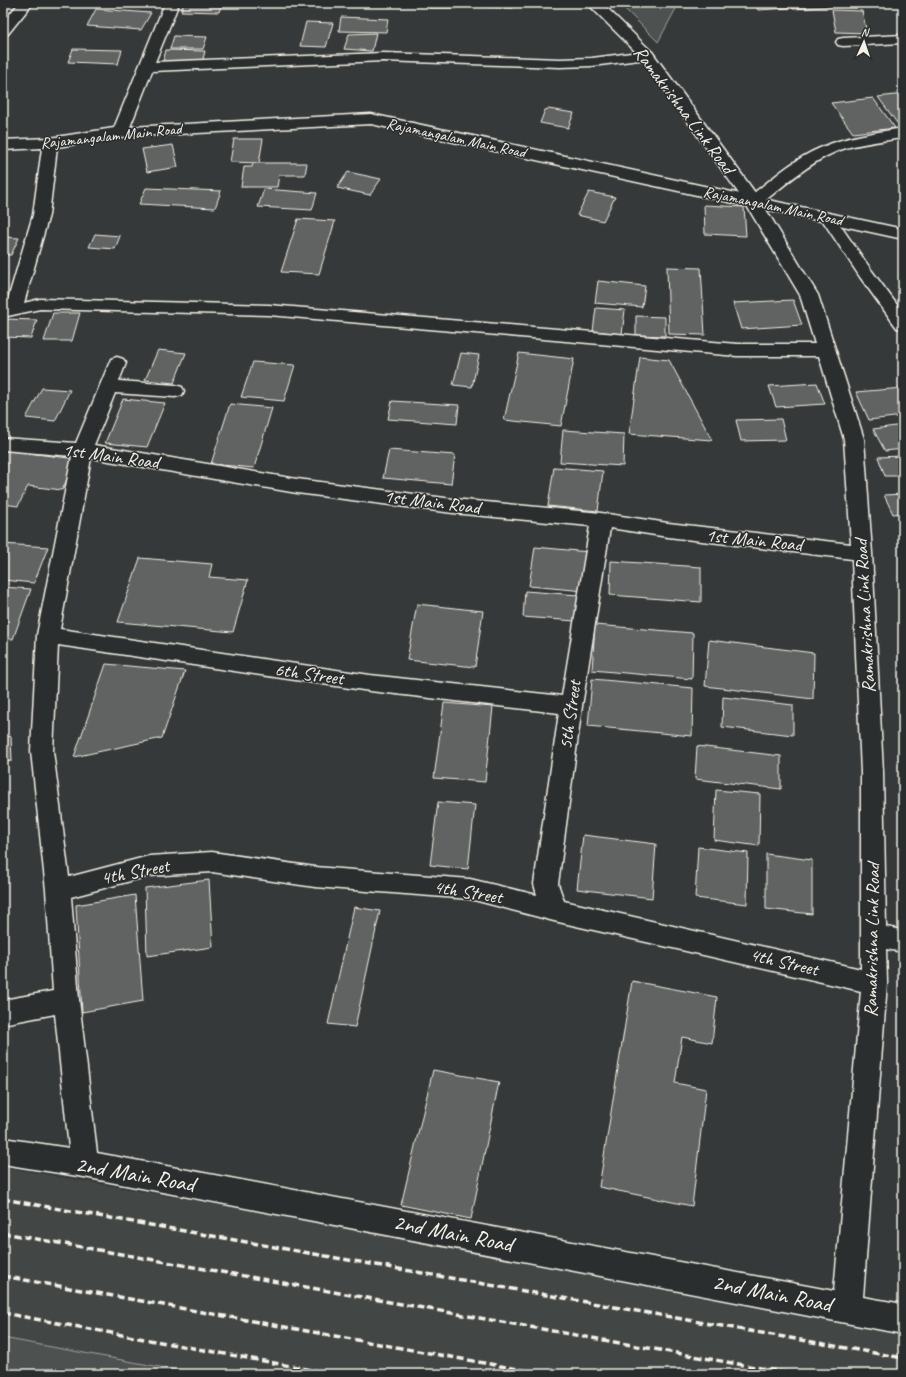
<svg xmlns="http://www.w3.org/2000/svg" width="906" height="1377" font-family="Caveat,sans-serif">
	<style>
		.built { fill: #434645 }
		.green { fill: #4e514f; stroke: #a1a19c }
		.building { fill: #616362; stroke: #f4f1e8 }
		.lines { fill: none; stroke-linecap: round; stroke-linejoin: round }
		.service-casing { stroke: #f4f1e8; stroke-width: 3 }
		.minor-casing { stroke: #f4f1e8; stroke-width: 3 }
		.tertiary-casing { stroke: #f4f1e8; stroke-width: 3 }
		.service { fill: #2a2d2e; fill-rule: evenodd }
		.minor { fill: #2a2d2e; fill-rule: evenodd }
		.tertiary { fill: #2a2d2e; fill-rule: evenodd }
		.rail { stroke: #f4f1e8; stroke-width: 3.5; stroke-dasharray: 7 3.5; stroke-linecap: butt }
		.labels { text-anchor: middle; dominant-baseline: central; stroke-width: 3; stroke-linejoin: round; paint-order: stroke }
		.far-street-label { font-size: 16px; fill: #f4f1e8; stroke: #2a2d2e }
		.street-label { font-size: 19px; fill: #f4f1e8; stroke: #2a2d2e }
		.near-street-label { font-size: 23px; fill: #f4f1e8; stroke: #2a2d2e }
	</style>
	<rect width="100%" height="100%" fill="#363939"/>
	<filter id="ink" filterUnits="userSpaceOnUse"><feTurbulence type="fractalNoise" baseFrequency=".025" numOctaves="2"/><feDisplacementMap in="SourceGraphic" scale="8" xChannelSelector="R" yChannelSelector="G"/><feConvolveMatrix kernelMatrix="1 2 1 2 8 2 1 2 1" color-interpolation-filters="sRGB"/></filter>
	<g filter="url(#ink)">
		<!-- built -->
		<path class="built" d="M3 1167 903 1325V1374H3Z"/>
		<!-- green -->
		<g class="green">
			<path d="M619 3H679L658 42Z"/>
			<path d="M3 1338 19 1341 198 1374H3Z"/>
		</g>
		<!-- building -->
		<g class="building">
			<path d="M184 3H222L219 12 181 11Z"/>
			<path d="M429 3H457L456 8H429Z"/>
			<path d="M488 3H513V8L488 7Z"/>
			<path d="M754 3H787L790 8 758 10Z"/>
			<path d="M790 3H838L839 6 793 9Z"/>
			<path d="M96 9 151 13 141 30 87 26Z"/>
			<path d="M832 10 862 11 867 33 836 32Z"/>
			<path d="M341 17 388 19 386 32 339 31Z"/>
			<path d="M306 22 333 23 326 47 300 46Z"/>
			<path d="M376 33 372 51 344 49 349 34Z"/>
			<path d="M174 36 207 37 203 49H170Z"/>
			<path d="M73 49 122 50 118 64 68 62Z"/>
			<path d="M166 50 205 51 202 63 163 62Z"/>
			<path d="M903 94V122L897 123 878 97Z"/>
			<path d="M873 98 895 128 853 133 831 103Z"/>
			<path d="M548 109 574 113 568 128 540 123 545 110Z"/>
			<path d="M234 139H263L259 163 230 162Z"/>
			<path d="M173 145 178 167 147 172 142 149Z"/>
			<path d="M253 163H307L305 175H279L277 187H241L244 167H252Z"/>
			<path d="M348 172 381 179 370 195 337 188Z"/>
			<path d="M146 188 221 191 215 208 139 204Z"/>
			<path d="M264 189 317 193 312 210 258 207Z"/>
			<path d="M589 192 615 197 603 221 577 215Z"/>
			<path d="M704 205 744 207 746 236 705 234Z"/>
			<path d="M298 219 335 221 319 274 281 272Z"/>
			<path d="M95 234 120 236 115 249 89 247Z"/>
			<path d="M3 237 19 238 11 255H3Z"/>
			<path d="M667 267 701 268 705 335 669 334Z"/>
			<path d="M598 281 645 286 642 307 595 303Z"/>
			<path d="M793 300 802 325 741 329 733 303Z"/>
			<path d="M596 308 625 310 622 334 593 331Z"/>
			<path d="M53 313H80L72 341H44Z"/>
			<path d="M636 316 665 317V336L636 335Z"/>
			<path d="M3 319 37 320 31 338 3 337Z"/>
			<path d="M158 350 186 353 174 383 145 380Z"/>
			<path d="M461 353 479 355 472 387 453 385Z"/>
			<path d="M519 353 574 359 561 426 504 420Z"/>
			<path d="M640 357 669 360 712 440 629 434Z"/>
			<path d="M253 362 295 365 284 401 241 397Z"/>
			<path d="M817 383 825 404 776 407 769 386Z"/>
			<path d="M42 388 70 390 55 421 26 418Z"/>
			<path d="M903 388V416L869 420 856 392Z"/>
			<path d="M123 399 165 403 147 447 105 443Z"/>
			<path d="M392 401 459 405 457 424 388 419Z"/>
			<path d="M230 404 272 408 254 468 211 464Z"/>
			<path d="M781 419 786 440 741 441 736 420Z"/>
			<path d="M903 425V449L885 451 873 429Z"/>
			<path d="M563 430 624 434 623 466 560 462Z"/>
			<path d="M3 450 77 459 62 490 28 486 18 506 3 504Z"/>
			<path d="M389 450 455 455 451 484 383 478Z"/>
			<path d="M903 456V476H885L878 457Z"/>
			<path d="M554 467 603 471 598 511 548 506Z"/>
			<path d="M903 494V513L893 514 884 495Z"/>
			<path d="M3 544 48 547 34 583 3 580Z"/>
			<path d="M535 547 589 552 585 591 529 586Z"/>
			<path d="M140 558 212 564 209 577 248 580 233 632 118 622Z"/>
			<path d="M611 561 701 567V602L610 595Z"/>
			<path d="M3 587 31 589 13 639 3 638Z"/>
			<path d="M525 591 578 595 575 621 523 617Z"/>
			<path d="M417 604 483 611 475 667 407 660Z"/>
			<path d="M595 625 693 633 692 679 592 670Z"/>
			<path d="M709 640 814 653 813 699 705 686Z"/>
			<path d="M106 664 185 671 162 738 74 757Z"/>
			<path d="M592 679 693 688 692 736 588 726Z"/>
			<path d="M723 697 793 705V735L722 727Z"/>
			<path d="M444 703 493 707 485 782 434 778Z"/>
			<path d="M11 736 12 761 3 762V738Z"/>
			<path d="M697 746 781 756V789L695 779Z"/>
			<path d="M716 790 760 794 759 846 714 840Z"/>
			<path d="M438 802 475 805 468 869 430 865Z"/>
			<path d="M583 835 656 844 652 898 577 889Z"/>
			<path d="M698 847 748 853 747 904 695 898Z"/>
			<path d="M766 854 812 860V914L766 909Z"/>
			<path d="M209 880 213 947 147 956 145 888Z"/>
			<path d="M135 895 143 1001 82 1012 76 905Z"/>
			<path d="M354 907 380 911 355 1027 328 1024Z"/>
			<path d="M632 981 717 997 712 1043 682 1037 675 1083 706 1089 692 1206 599 1187Z"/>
			<path d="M433 1070 499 1082 471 1219 401 1205Z"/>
		</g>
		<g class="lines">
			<defs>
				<path id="service" d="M828 214 833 215 872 271 903 313V329L897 328 860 277 821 218 823 215Z"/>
				<g id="minor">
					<path d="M19 3H33L8 34 3 35V22Z"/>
					<path d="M165 3H179L155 62 383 53 560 59 592 58 647 51 652 52 654 55 652 58 647 59 592 66 560 67 383 61 152 71 130 127 371 114 750 196C772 179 794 159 820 148 846 136 875 133 903 128V138C882 141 860 143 840 150 811 161 786 184 762 203L818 295 864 439 872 553 883 773 886 927 903 930V952L886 949 887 983 863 1297 903 1304V1334L84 1177 3 1164V1138L69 1148 55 1014 3 1024V1000L53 991 46 890 31 751 37 635 72 456 3 450V438L76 443 111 359 117 357 123 359 126 363 119 381 175 385 182 387 184 391 182 395 175 397 115 393 94 445 297 479 453 499 601 513 668 523 851 544 844 439 819 356H737L269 315 40 309 3 317V307L6 306 33 215 42 148 3 150V140L50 138 114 128ZM371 124 747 206 800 295 815 344H737L269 305 40 299 24 303 49 215 57 147 120 137ZM91 458 297 493 453 513 590 526 562 696 370 675 60 629ZM610 528 668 537 852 559 861 773V969L564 901 558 884 582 706ZM58 645 370 691 559 713 534 884 537 895 470 879 315 867 212 852 149 856 69 877 53 751ZM212 872 315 887 470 899 554 921 861 991 834 1291 97 1153 79 1000 71 897 149 876Z"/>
					<path d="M903 35V43L843 46 838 45 836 42 838 39 843 38Z"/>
				</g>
				<path id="tertiary" d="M587 3H602L652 52 759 198 903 229V239L747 205 642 58Z"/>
			</defs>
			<!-- service casing -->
			<use href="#service" class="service-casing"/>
			<!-- minor casing -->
			<use href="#minor" class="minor-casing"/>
			<!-- tertiary casing -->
			<use href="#tertiary" class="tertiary-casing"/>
			<!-- service -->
			<use href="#service" class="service"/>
			<!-- minor -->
			<use href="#minor" class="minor"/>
			<!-- tertiary -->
			<use href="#tertiary" class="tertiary"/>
			<!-- rail -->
			<g class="rail">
				<path d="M3 1199 903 1358"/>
				<path d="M3 1233 794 1374"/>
				<path d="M3 1276 545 1374"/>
				<path d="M3 1313 334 1374"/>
			</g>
		</g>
	</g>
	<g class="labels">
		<!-- far-street labels -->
		<g class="far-street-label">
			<text transform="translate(111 136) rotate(-6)">Rajamangalam Main Road</text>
			<text transform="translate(456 138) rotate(12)">Rajamangalam Main Road</text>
			<text transform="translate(773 206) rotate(12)">Rajamangalam Main Road</text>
		</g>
		<!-- street labels -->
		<g class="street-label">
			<text transform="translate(684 110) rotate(53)">Ramakrishna Link Road</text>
			<text transform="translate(111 456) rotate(8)">1st Main Road</text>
			<text transform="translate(432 502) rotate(7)">1st Main Road</text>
			<text transform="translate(754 540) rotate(6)">1st Main Road</text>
			<text transform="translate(865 616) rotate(-93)">Ramakrishna Link Road</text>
			<text transform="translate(309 674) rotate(8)">6th Street</text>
			<text transform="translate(570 715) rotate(-82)">5th Street</text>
			<text transform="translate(135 872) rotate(-11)">4th Street</text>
			<text transform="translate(468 892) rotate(9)">4th Street</text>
			<text transform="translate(872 940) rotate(-89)">Ramakrishna Link Road</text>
			<text transform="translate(784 962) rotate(13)">4th Street</text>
		</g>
		<!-- near-street labels -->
		<g class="near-street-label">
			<text transform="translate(135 1174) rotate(10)">2nd Main Road</text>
			<text transform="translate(453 1233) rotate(11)">2nd Main Road</text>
			<text transform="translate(772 1293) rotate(11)">2nd Main Road</text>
		</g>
	</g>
	<!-- margin -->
	<rect width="906" height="1377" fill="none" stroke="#2a2d2e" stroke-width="16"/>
	<rect x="8" y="8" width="890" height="1361" fill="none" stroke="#f4f1e8" stroke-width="1.5" filter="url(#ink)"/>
	<!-- north arrow -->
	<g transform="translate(864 42) rotate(3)" stroke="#2a2d2e" stroke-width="3" paint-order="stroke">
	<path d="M0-3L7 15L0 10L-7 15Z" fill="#f4f1e8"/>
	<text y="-6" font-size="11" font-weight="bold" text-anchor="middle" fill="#f4f1e8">N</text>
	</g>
</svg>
